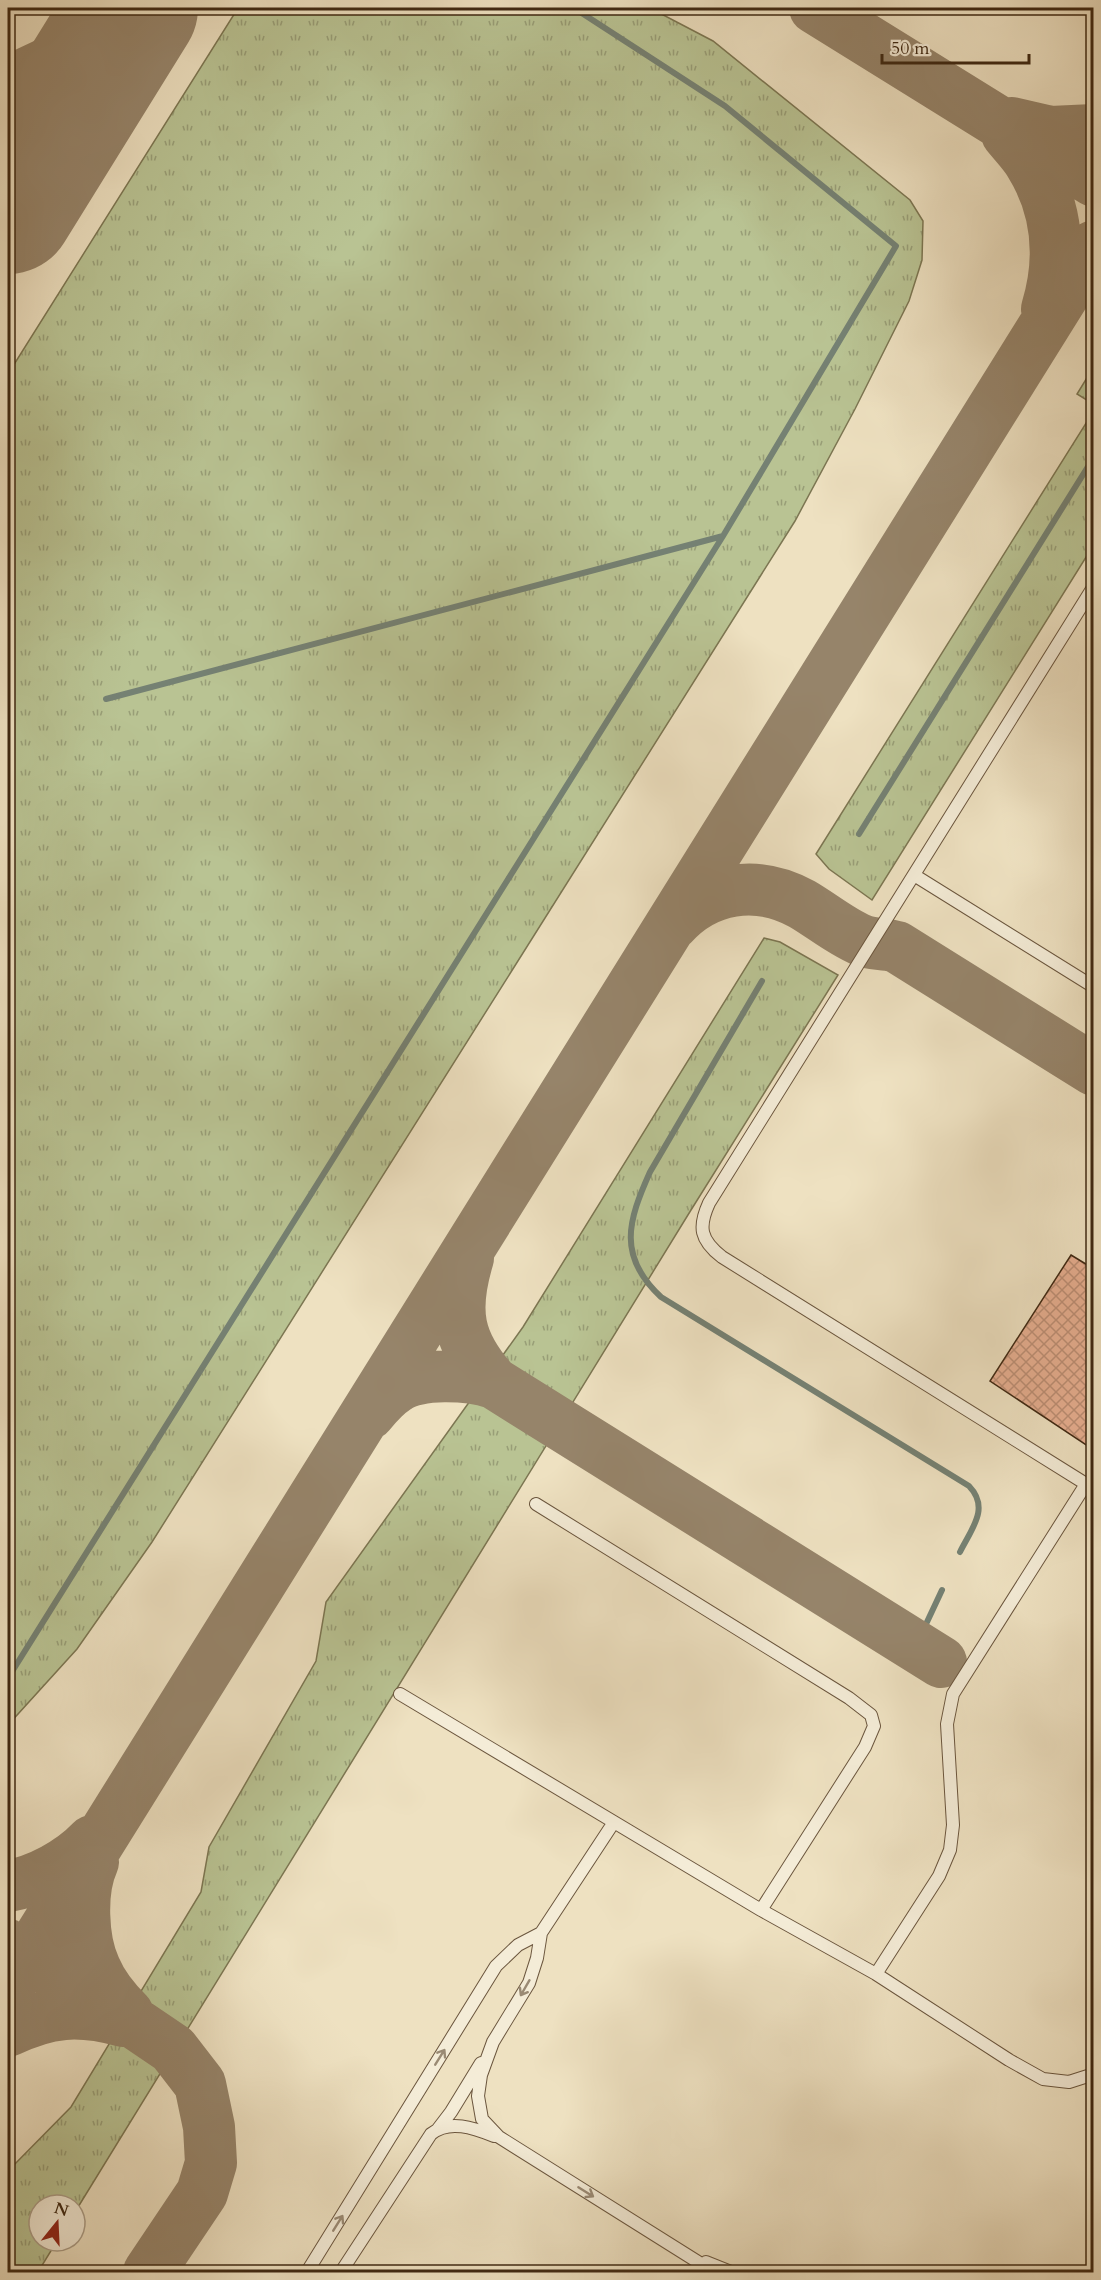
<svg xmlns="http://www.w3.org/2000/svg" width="1101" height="2280" font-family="Cardo,serif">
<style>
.grass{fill:url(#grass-tufts);stroke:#7c7652;stroke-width:1.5}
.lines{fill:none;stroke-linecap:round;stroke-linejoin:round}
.stream{stroke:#758173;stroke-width:6}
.taxiway{stroke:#96846a;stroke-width:52}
.runway{stroke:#96846a;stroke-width:132}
.building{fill:url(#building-cross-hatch);stroke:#3f2812;stroke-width:1.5}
.lane-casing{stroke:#6b563e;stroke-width:14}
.lane{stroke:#f4ecd7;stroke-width:12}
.oneway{stroke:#9a8a74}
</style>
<defs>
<pattern id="grass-tufts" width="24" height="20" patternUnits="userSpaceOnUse" patternTransform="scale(1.5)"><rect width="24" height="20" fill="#b9c393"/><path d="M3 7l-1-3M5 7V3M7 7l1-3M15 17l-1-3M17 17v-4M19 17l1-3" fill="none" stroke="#989e77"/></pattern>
<pattern id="building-cross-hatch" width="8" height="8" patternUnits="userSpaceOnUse" patternTransform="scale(1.5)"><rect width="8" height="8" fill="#e6ae90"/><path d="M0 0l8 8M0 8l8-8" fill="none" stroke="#bc8e74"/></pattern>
</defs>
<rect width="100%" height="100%" fill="#eee1c1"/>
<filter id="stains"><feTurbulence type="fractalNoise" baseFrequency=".00333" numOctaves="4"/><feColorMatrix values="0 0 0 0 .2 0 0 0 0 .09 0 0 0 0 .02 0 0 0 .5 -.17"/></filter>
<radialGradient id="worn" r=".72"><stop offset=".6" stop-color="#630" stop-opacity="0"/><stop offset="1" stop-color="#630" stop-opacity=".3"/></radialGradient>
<path class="grass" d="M238 8H650L713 41 910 200 923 221 922 260 909 301 855 409 795 521 152 1542 77 1649 8 1725V374Z
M1093 368V404L1077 394Z
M1093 412V546L872 900 829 869 816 854Z
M764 938 780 942 838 975 691 1210 75 2212V2205H39V2241H57L38 2272H8V2171L71 2107 201 1892 209 1847 316 1661 326 1602 523 1327Z"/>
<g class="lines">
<path class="stream" d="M106 699 723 536
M859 834 1094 457
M762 981 650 1172C628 1221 617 1256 661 1297L969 1486C990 1508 972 1528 960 1552
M927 1622 942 1590
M8 1678 723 536 896 246 725 106 574 8"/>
<path class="taxiway" d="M815 8 1094 181
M8 82 59 58 87 40 120 8
M1012 123 1051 132 1094 130
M1007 134C1015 144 1024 153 1030 163 1058 208 1062 259 1047 309
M672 925C706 887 757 879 802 904 821 915 840 931 861 940 872 945 885 943 897 947L1094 1070
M468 1258C452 1311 457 1342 494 1383
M369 1414C377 1404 386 1394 397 1387 418 1372 470 1375 494 1383L941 1662
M93 1862C80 1890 82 1940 95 1968 102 1985 115 2001 128 2014
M8 1886C38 1881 71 1863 92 1841
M8 1945 139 2026 173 2049 200 2084 209 2127 211 2163 202 2193 149 2272
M8 1988 1094 246
M8 2031C49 2011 79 2009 123 2021"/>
<path class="runway" d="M8 208 132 8"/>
</g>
<path class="building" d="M1071 1255 1094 1269V1450L990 1381Z"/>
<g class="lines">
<defs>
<path id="lane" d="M1094 586 709 1203C698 1227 700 1240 722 1257L1094 1489
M914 875 1094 987
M536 1504 849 1698 871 1715 874 1726 865 1747 761 1910 876 1974 1009 2060 1043 2079 1069 2082 1094 2074
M400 1694 761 1910
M614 1822 541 1933 537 1958 529 1983 493 2042 481 2075 478 2096 482 2119 499 2137 714 2272
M876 1974 939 1876 950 1850 953 1825 947 1724 953 1694 1086 1484
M438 2129 451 2112 481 2063
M706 2262 731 2272
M307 2272 496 1966 518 1945 541 1933
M341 2272 431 2134C449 2119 474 2128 494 2136
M1088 2272 1094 2267"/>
</defs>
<use href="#lane" class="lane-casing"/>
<use href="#lane" class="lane"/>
</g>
<defs><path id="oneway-shaft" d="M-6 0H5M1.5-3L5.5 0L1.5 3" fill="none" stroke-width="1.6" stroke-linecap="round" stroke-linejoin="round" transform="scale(1.5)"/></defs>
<g class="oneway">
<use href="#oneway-shaft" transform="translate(525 1988) rotate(120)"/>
<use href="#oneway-shaft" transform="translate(440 2057) rotate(-58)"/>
<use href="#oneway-shaft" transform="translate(586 2192) rotate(32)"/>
<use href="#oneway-shaft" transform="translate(338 2223) rotate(-58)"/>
</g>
<rect width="1101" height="2280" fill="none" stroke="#eee1c1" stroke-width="30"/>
<rect x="9" y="9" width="1083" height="2262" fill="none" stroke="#3f2812" stroke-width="3"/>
<rect x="15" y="15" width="1071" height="2250" fill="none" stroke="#3f2812" stroke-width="1.5"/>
<g transform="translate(57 2223) rotate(18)"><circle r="28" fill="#f4ecd7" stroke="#ac9e88" stroke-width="1.5"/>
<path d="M0-4.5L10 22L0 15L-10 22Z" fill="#8f2418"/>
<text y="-9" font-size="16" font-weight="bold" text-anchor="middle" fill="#3f2812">N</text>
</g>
<path d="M882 54v9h147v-9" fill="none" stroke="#3f2812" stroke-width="3"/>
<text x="891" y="54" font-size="18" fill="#3f2812" stroke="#f4ecd7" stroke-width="4.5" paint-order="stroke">50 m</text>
<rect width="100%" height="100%" filter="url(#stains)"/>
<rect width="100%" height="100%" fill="url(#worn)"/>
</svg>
